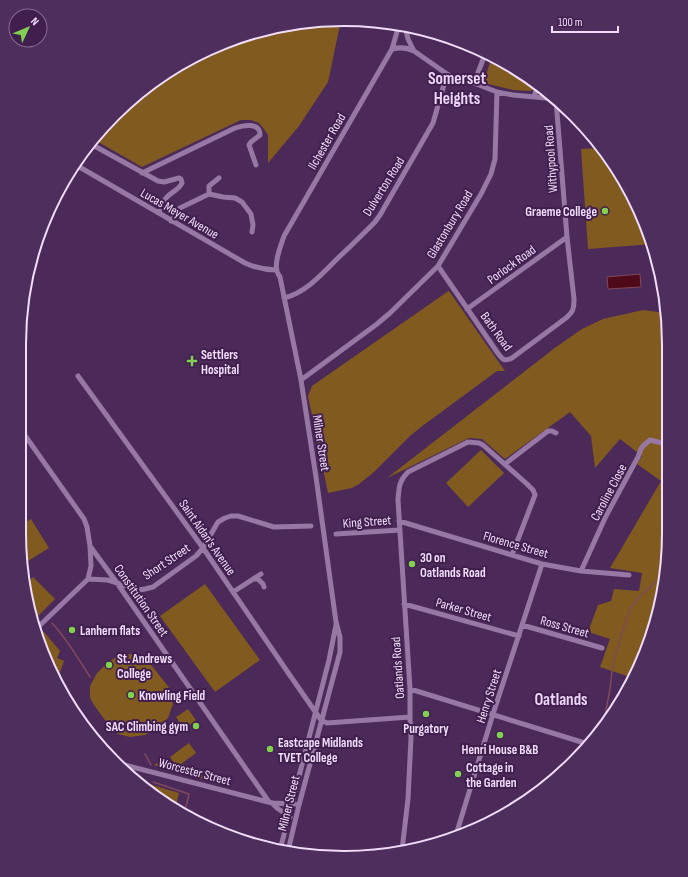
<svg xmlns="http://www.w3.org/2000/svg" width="688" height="877" font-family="'Sofia Sans Condensed',sans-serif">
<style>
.green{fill:#805a1e}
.water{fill:#4f0a19;stroke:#80495c}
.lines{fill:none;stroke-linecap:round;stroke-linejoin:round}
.stream{stroke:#80495c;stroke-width:1.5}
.street{stroke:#9778a4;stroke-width:5}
.poi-dot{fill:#81d050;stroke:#401f4e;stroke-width:1.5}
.labels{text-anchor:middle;stroke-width:4;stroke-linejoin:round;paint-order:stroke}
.street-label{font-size:13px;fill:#f1ddfa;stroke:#401f4e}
.poi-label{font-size:13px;font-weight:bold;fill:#f1ddfa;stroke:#401f4e;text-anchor:start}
.district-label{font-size:17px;font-weight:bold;fill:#edd6f8;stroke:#401f4e}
.rim{fill:none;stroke:#f1ddfa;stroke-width:2}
</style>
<rect width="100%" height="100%" fill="#4b2a59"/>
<path class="green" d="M341 20 328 82 299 126 268 163V135L264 129 259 123 251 120H241L142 167 93 139 130 100 181 63 239 36 301 22Z
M492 55 536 83 531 91 513 90 484 83Z
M601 148 625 181 652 240 653 244 588 249 581 149Z
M449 291 505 371H497L421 427 410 436 374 472 359 484 352 488 328 493 308 396 312 386 447 292Z
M643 310 666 313 668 323 663 596 644 657 633 678 600 667 610 639 588 632 598 605 611 601 614 589 639 591 642 573 610 568 661 481 637 464 642 456 620 439 595 468 591 436 570 412 505 459 482 439 469 438 387 478 556 347 582 329 603 319Z
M481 450 504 473 468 507 446 483Z
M31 519 49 548 23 564 19 533V526Z
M33 577 55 599 32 622 30 617 26 584Z
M205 584 260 660 215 692 160 616Z
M40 631 44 632 60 651 57 658 64 661 58 678 55 676 37 634Z
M130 654 142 657 148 661 167 685 171 691 173 704 168 718 157 728 145 735 130 737 118 734 110 727 94 705 90 698V686L97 673 106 664 116 657Z
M188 709 196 720 184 729 176 717Z
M189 743 196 753 177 767 170 757Z
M157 763 210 777V781L154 765Z
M139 781 179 793 175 809Z"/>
<path class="water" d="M640 274 641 287 608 289 607 277Z"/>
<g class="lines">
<path class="stream" d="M52 623C67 639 78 658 90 677
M603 726 610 689 613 663 619 643 627 617 631 607 641 595 655 582
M145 754 151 765
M153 782 189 794 184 815"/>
<path class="street" d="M405 26 408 39 414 51
M392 49C400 47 406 47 414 51L447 74 455 78 474 83 497 92 513 95 556 99
M474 83 484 57 485 51
M534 97 538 84
M89 143 158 181 164 182 179 178 181 179 182 183C179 190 171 192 166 198 162 203 161 208 159 213
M76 165 245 263C256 268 264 270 276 270
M142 173 235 128C244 125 260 122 260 135L251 142 249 145 256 165
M209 194V186L219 178
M171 221 180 208 209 194 223 197 235 198 242 202 251 214 253 225 252 232
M438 266 497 352C502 359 504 362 512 358L566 318C573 312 574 309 574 299L567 237 556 100
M284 298C306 293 323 273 339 257 351 246 363 234 375 222L380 215 433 123 447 74
M467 309 567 237
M78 376 203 548 289 674 321 720 327 723 410 717
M301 380 377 324 390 313 438 266 481 194 491 174 495 159 497 92
M19 427 84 519 87 527 90 546 117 583 269 802
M505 464 548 431H552L556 433
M399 521 542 564 581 571 629 575
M336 534 400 530
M581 571 606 516 638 457 641 449 643 446 650 440 666 444
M88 579 108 580 139 590 145 589 153 587 196 556 203 548 218 522 225 518 231 516H238L274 527 311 526
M253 579H258L263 584 264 587
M233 592 261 574
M404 604 519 636
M522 625 602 648
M35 630 88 579 91 566 90 546
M410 689 588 744
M113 762 272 803 295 804
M272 803 277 808 290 817
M456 835 493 714 542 564
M280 850 329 660 336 625
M402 850 408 799 411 738 410 717V689L398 500C399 487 399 481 408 472L468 442 479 443 483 445 527 484 533 490 535 495 512 555
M288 851 299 805 340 652V637L336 622 316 477 301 380 280 277C279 275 277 273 277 271 274 262 281 245 284 236L392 49 399 25"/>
</g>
<g class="poi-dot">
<circle cx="605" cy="211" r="4"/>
<path d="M190 355h4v4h4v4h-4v4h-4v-4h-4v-4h4z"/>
<circle cx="412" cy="564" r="4"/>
<circle cx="72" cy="630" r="4"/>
<circle cx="109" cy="665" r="4"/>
<circle cx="131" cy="695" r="4"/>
<circle cx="426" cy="714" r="4"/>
<circle cx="196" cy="726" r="4"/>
<circle cx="500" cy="735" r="4"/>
<circle cx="270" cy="749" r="4"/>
<circle cx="458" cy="774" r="4"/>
</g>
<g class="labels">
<g class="street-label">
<text transform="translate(326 141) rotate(-60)" y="5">Ilchester Road</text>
<text transform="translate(550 159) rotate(-94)" y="5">Withypool Road</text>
<text transform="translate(383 186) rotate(-58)" y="5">Dulverton Road</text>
<text transform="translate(180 213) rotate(30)" y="5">Lucas Meyer Avenue</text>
<text transform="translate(449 224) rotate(-59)" y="5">Glastonbury Road</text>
<text transform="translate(511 264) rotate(-36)" y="5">Porlock Road</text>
<text transform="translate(497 331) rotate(54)" y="5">Bath Road</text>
<text transform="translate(322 443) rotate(81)" y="5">Milner Street</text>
<text transform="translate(608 492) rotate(-62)" y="5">Caroline Close</text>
<text transform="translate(367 521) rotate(-4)" y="5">King Street</text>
<text transform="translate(208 537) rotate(55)" y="5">Saint Aidan's Avenue</text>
<text transform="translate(516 544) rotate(16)" y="5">Florence Street</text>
<text transform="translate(166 561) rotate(-34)" y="5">Short Street</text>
<text transform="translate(142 600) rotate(55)" y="5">Constitution Street</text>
<text transform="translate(464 609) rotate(16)" y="5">Parker Street</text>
<text transform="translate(565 626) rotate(16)" y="5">Ross Street</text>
<text transform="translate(397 668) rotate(-94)" y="5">Oatlands Road</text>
<text transform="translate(488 696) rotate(-72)" y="5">Henry Street</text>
<text transform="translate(195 771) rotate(15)" y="5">Worcester Street</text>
<text transform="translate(288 803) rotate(-76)" y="5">Milner Street</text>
</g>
<g class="poi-label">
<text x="597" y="216" text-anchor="end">Graeme College</text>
<text x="201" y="359">Settlers<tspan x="201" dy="15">Hospital</tspan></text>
<text x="420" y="562">30 on<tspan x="420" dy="15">Oatlands Road</tspan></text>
<text x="80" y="635">Lanhern flats</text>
<text x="117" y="663">St. Andrews<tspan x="117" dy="15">College</tspan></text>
<text x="139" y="700">Knowling Field</text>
<text x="188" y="731" text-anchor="end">SAC Climbing gym</text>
<text x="426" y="733" text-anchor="middle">Purgatory</text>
<text x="278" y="747">Eastcape Midlands<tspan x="278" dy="15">TVET College</tspan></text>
<text x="500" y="754" text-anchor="middle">Henri House B&amp;B</text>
<text x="466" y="772">Cottage in<tspan x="466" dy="15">the Garden</tspan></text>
</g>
<g class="district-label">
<text x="457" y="84">Somerset<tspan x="457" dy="20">Heights</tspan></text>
<text x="561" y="705">Oatlands</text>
</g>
</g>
<path d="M0 0H688V877H0ZM344 26H344A318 318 0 0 1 662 344V533A318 318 0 0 1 344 851H344A318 318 0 0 1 26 533V344A318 318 0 0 1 344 26Z" fill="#4e2e5c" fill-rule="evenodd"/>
<path class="rim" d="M344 26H344A318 318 0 0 1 662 344V533A318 318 0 0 1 344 851H344A318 318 0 0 1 26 533V344A318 318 0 0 1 344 26Z"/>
<g transform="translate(28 28) rotate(46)"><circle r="19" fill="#401f4e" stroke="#876b93"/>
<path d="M0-3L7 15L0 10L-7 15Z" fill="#81d050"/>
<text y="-6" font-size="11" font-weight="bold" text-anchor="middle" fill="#f1ddfa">N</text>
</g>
<path d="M552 26v6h66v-6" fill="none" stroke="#f1ddfa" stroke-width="2"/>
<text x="558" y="26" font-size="12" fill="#f1ddfa" stroke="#401f4e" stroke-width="3" paint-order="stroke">100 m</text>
</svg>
